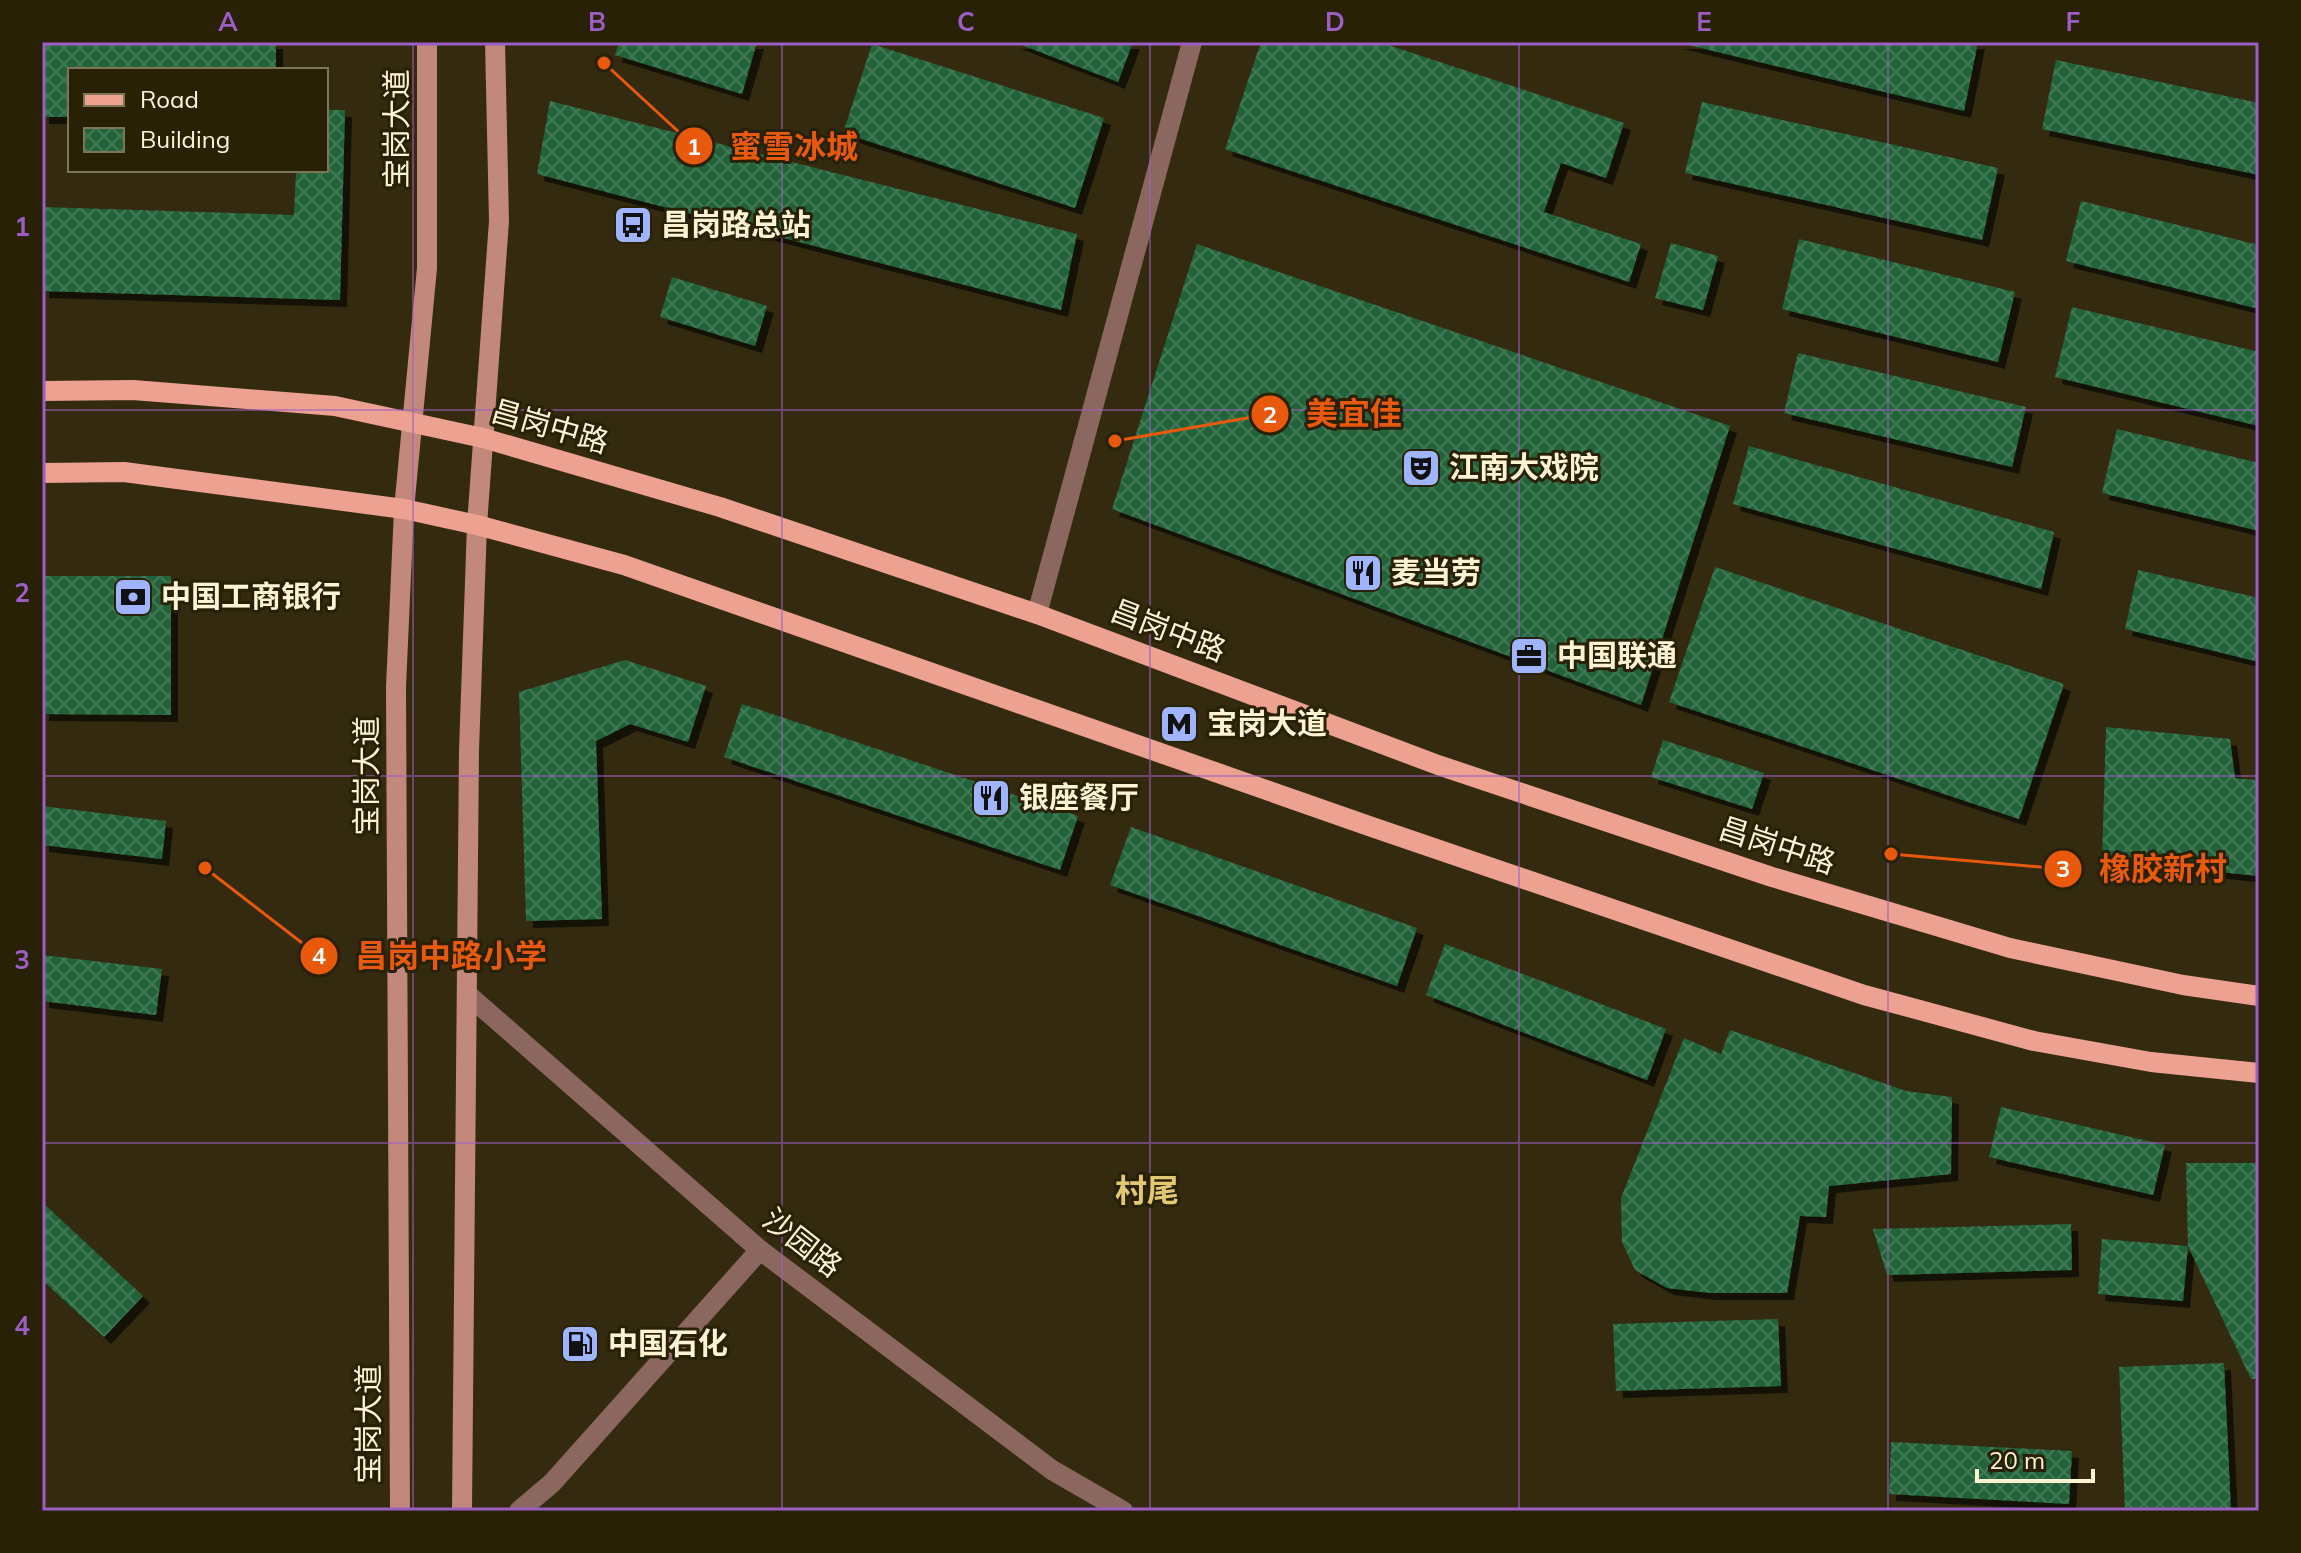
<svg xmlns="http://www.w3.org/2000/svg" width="2301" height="1553" font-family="Mulish,'Noto Sans SC',sans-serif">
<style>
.building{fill:url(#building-cross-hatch);filter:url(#shadow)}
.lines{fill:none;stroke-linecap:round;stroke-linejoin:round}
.lane{stroke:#8c675f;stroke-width:20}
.street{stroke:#8c675f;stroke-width:20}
.secondary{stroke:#c2887b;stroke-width:20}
.primary{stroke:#eca191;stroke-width:20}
.grid{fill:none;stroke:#9c5ec4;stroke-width:2;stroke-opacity:0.55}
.labels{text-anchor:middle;stroke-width:6;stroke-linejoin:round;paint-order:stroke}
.street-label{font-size:30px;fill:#fef4d3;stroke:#292105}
.poi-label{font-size:30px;font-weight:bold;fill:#fef4d3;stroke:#292105;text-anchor:start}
.neighbourhood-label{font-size:32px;font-weight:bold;fill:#e3c872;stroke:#292105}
.leader{fill:none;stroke:#e8590c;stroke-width:3}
.callout-dot{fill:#e8590c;stroke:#292105;stroke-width:3}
.mark-label{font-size:24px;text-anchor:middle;font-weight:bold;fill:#fff}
.callout-label{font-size:32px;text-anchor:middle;font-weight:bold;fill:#e8590c;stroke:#292105;stroke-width:6;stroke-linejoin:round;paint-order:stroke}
.neatline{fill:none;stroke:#9c5ec4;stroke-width:3}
.grid-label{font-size:26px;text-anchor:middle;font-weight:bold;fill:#9c5ec4}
</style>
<defs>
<pattern id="building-cross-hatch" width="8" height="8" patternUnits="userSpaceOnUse" patternTransform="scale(2)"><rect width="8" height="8" fill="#22633a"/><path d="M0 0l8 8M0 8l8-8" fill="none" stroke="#437a56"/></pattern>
<filter id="shadow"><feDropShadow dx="7" dy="7" stdDeviation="0" flood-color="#0009"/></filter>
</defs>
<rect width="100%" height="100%" fill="#332a0f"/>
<path class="building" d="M42 42H276V70H70V117H42Z
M619 42H757L742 94 615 55Z
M1014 42H1133L1118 82Z
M1261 42H1379L1624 123 1606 178 1561 163 1544 212 1641 244 1629 282 1225 149Z
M1676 42H1978L1964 111Z
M872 44 1104 118 1075 208 843 133Z
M2056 60 2259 103V175L2042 129Z
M550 101 1077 234 1061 310 537 174Z
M1702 102 1998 168 1982 240 1685 173Z
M326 110H345L340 300 42 291V207L294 215 296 170H326Z
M2081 201 2259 245V309L2066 261Z
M1799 239 2015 292 1998 362 1782 309Z
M1671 243 1718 256 1703 310 1655 298Z
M1197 244 1730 426 1641 705 1112 509Z
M672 277 767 306 755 346 660 317Z
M2072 307 2259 352V426L2055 377Z
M1798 353 2026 407 2012 467 1784 413Z
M2117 429 2259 463V531L2102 493Z
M1749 446 2054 532 2041 589 1733 504Z
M1715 567 2064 684 2019 819 1669 702Z
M2138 570 2259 598V662L2125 629Z
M42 576H171V715L42 714Z
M625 660 706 686 688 742 630 724 596 741 602 919 526 921 519 692Z
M742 704 1078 816 1060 870 724 757Z
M2106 727 2230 739 2235 778 2255 780 2259 761V876L2102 860Z
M1663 740 1764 773 1752 809 1651 777Z
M42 806 166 821 162 859 42 845Z
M1131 827 1417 928 1397 986 1110 885Z
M1445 944 1666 1029 1647 1080 1426 995Z
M42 955 162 969 156 1015 42 1001Z
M1730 1030 1906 1091 1952 1097 1951 1174 1829 1186 1826 1217 1800 1216 1787 1293H1710L1667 1288 1635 1270 1622 1242 1621 1198 1684 1038 1721 1054Z
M2001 1107 2165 1145 2153 1195 1989 1157Z
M2186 1163H2259V1379H2251L2188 1246Z
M42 1202 143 1296 104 1337 42 1280Z
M2071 1224 2072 1270 1887 1275 1873 1229Z
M2102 1239 2188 1246 2183 1301 2098 1294Z
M1778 1319 1781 1386 1616 1391 1613 1324Z
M2224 1363 2231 1511H2125L2119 1367Z
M1891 1442 2072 1451 2069 1504 1889 1494Z"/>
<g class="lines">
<path class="lane" d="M519 1511 552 1483 760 1250"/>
<path class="street" d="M1037 614 1192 42
M467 994 760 1250 1052 1470 1123 1511"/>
<path class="secondary" d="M400 1511 396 687 404 509 427 268V42
M462 1511 469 750 477 525 499 221 495 42"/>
<path class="primary" d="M42 391 133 390 335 406 483 438 720 507 1037 614 1438 765 1772 877 2010 948 2183 985 2259 996
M42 473 124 472 404 509 477 525 624 565 1369 826 1864 995 2034 1041 2151 1062 2259 1073"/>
</g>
<path class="grid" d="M413 42V1511M782 42V1511M1150 42V1511M1519 42V1511M1888 42V1511M42 410H2259M42 776H2259M42 1143H2259"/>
<defs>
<symbol id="bus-square" viewBox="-11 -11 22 22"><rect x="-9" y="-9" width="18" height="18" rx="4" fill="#a0b3fd" stroke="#292105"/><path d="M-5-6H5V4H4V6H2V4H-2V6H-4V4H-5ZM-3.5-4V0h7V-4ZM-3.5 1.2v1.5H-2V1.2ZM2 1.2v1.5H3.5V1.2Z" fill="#111"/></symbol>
<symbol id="theatre-square" viewBox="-11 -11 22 22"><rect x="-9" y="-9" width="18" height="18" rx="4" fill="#a0b3fd" stroke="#292105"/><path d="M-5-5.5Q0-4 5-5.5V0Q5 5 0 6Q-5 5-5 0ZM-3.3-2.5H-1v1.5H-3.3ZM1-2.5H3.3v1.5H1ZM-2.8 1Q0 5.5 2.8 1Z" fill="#111"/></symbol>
<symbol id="restaurant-square" viewBox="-11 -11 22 22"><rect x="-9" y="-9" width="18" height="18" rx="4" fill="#a0b3fd" stroke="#292105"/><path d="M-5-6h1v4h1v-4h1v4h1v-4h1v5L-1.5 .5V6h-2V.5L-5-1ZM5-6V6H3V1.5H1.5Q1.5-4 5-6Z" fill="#111"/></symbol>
<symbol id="bank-square" viewBox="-11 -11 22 22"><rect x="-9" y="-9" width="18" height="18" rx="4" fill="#a0b3fd" stroke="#292105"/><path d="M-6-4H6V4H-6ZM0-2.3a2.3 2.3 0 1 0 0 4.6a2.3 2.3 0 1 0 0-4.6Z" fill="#111"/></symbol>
<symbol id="office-square" viewBox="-11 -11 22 22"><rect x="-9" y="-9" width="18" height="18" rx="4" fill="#a0b3fd" stroke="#292105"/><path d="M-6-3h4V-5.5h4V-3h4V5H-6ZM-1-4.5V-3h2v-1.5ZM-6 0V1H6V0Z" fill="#111"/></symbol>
<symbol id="metro-square" viewBox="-11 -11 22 22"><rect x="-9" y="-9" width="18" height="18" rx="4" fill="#a0b3fd" stroke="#292105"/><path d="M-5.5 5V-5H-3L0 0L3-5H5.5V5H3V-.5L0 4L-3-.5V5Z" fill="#111"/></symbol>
<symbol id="fuel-square" viewBox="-11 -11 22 22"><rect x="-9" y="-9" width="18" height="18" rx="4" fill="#a0b3fd" stroke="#292105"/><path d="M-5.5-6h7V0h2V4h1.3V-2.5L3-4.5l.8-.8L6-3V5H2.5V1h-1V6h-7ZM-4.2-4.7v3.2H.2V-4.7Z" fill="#111"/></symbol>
</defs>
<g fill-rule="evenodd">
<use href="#bus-square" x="611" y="203" width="44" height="44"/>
<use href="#theatre-square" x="1399" y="446" width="44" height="44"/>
<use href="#restaurant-square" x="1341" y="551" width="44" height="44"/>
<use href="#bank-square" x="111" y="575" width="44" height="44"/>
<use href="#office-square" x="1507" y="634" width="44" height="44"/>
<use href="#metro-square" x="1157" y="702" width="44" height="44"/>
<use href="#restaurant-square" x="969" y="776" width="44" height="44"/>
<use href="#fuel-square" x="558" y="1322" width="44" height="44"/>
</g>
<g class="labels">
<g class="street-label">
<text transform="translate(397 129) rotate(-90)" y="10">宝岗大道</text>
<text transform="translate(550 427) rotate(16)" y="10">昌岗中路</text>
<text transform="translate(1168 631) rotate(21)" y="10">昌岗中路</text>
<text transform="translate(367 776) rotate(-90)" y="10">宝岗大道</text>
<text transform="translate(1777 846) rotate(18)" y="10">昌岗中路</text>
<text transform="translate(802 1243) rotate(38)" y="10">沙园路</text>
<text transform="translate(369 1424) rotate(-90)" y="10">宝岗大道</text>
</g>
<g class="poi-label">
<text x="661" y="235">昌岗路总站</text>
<text x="1449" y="478">江南大戏院</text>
<text x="1391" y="583">麦当劳</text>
<text x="161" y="607">中国工商银行</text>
<text x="1557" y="666">中国联通</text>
<text x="1207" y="734">宝岗大道</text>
<text x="1019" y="808">银座餐厅</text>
<text x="608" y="1354">中国石化</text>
</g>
<g class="neighbourhood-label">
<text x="1147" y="1202">村尾</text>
</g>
</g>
<path class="leader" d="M604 63L694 146M1115 441L1270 414M1891 854L2063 869M205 868L319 956"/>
<g class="callout-dot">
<circle cx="604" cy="63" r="8"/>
<circle cx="1115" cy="441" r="8"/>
<circle cx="1891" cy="854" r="8"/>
<circle cx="205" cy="868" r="8"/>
<circle cx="694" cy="146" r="20"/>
<circle cx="1270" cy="414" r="20"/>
<circle cx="2063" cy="869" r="20"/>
<circle cx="319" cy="956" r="20"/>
</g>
<g class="mark-label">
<text x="694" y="155">1</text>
<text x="1270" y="423">2</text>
<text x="2063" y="877">3</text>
<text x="319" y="964">4</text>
</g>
<g class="callout-label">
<text x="794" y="158">蜜雪冰城</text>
<text x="1354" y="425">美宜佳</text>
<text x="2163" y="880">橡胶新村</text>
<text x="451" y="967">昌岗中路小学</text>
</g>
<rect width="2301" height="1553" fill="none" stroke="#292105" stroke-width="88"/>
<rect x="68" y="68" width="260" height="104" fill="#292105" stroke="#7e7557" stroke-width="2"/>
<rect x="84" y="94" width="40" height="12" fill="#eca191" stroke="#7e7557" stroke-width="2"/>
<text x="140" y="108" font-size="24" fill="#fef4d3">Road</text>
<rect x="84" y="128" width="40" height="24" fill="url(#building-cross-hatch)" stroke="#7e7557" stroke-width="2"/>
<text x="140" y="148" font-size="24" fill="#fef4d3">Building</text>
<path d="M1977 1469v12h116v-12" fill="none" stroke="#fef4d3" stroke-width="4"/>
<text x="1989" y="1469" font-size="24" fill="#fef4d3" stroke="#292105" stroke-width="6" paint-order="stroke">20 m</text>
<rect x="44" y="44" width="2213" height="1465" class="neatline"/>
<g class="grid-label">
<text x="228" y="31">A</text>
<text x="597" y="31">B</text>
<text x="966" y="31">C</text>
<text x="1335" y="31">D</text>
<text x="1704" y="31">E</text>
<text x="2073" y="31">F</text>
<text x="22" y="236">1</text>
<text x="22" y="602">2</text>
<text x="22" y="969">3</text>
<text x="22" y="1335">4</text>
</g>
</svg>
